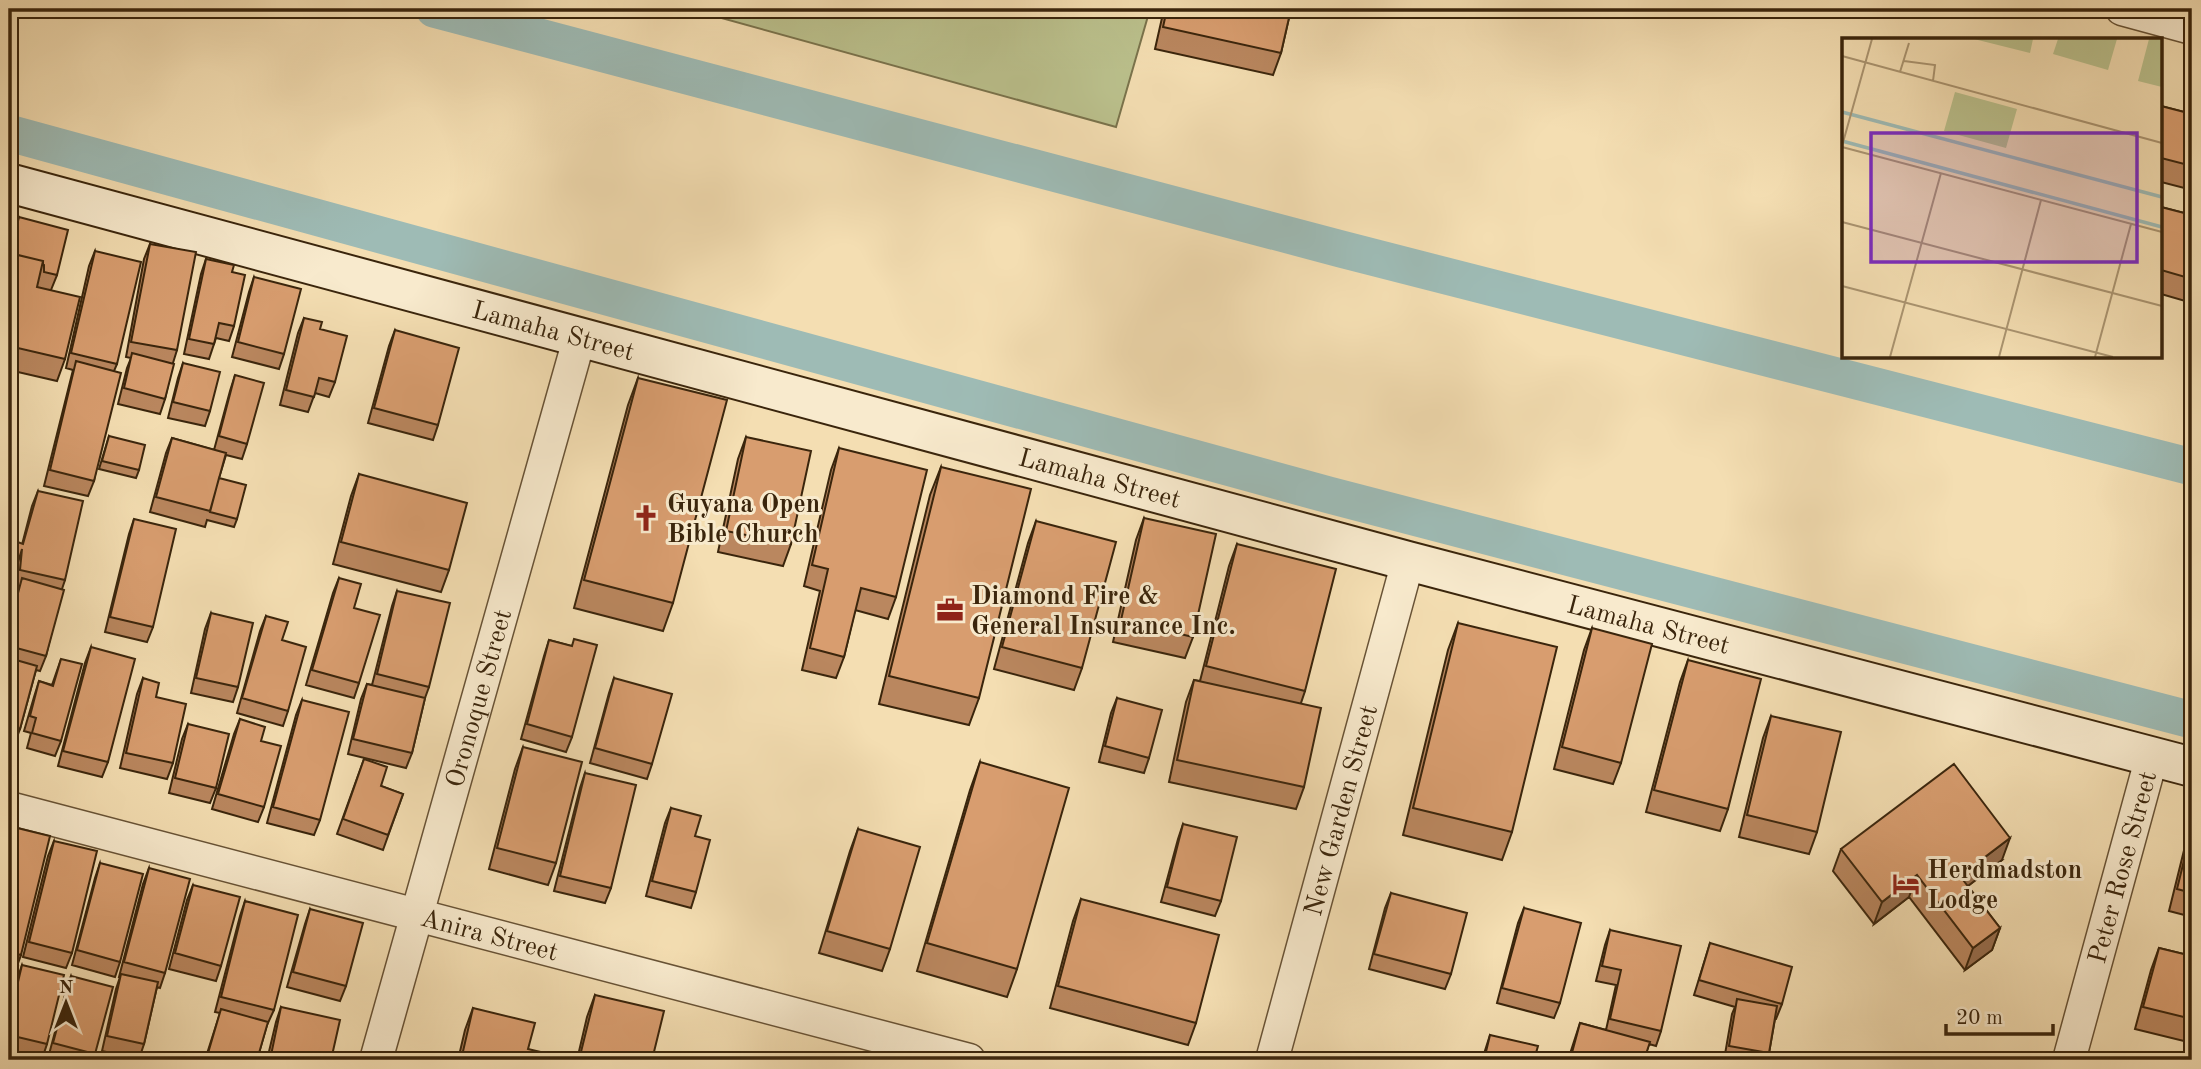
<svg xmlns="http://www.w3.org/2000/svg" width="2201" height="1069" font-family="'Old Standard TT',serif">
<style>
.green{fill:#bbc18d;stroke:#7a734c;stroke-width:2}
.lines{fill:none;stroke-linecap:round;stroke-linejoin:round}
.canal{stroke:#9ebbb5;stroke-width:37}
.street-casing{stroke:#685336;stroke-width:35}
.secondary-casing{stroke:#3a250c;stroke-width:42}
.street{stroke:#f8eacd;stroke-width:32}
.secondary{stroke:#f8eacd;stroke-width:38}
.wall{fill:#ba875f;stroke:#3a250c;stroke-width:2}
.shaded-wall{fill:#976e4e;stroke:#3a250c;stroke-width:2}
.building{fill:#d89d6f;stroke:#3a250c;stroke-width:2}
.labels{text-anchor:middle;stroke-width:6;stroke-linejoin:round;paint-order:stroke}
.street-label{font-size:26px;fill:#3a250c;stroke:#f8eacd}
.poi-label{font-size:26px;font-weight:bold;fill:#3a250c;stroke:#f8eacd;text-anchor:start}
.inset-river{fill:none;stroke:#9ebbb5;stroke-width:3.5}
.inset-road{fill:none;stroke:#aa9470;stroke-width:2}
.view{fill:#7b2cbf;fill-opacity:0.15;stroke:#7b2cbf;stroke-width:3.5}
.inset-edge{fill:none;stroke:#3a250c;stroke-width:3.5}
</style>
<rect width="100%" height="100%" fill="#f4deb2"/>
<filter id="stains"><feTurbulence type="fractalNoise" baseFrequency=".00286" numOctaves="4"/><feColorMatrix values="0 0 0 0 .2 0 0 0 0 .09 0 0 0 0 .02 0 0 0 .5 -.17"/></filter>
<radialGradient id="worn" r=".72"><stop offset=".6" stop-color="#630" stop-opacity="0"/><stop offset="1" stop-color="#630" stop-opacity=".3"/></radialGradient>
<path class="green" d="M689 9H1150L1116 127Z"/>
<g class="lines">
<path class="canal" d="M434 9 1341 249 2192 467
M9 133 1329 495 2192 720"/>
<defs>
<g id="street">
<path d="M2122 9 2192 28"/>
<path id="s1" d="M9 808 969 1060"/>
<path id="s2" d="M376 1060 580 336"/>
<path id="s3" d="M1272 1060 1408 561"/>
<path id="s4" d="M2069 1060 2152 756"/>
</g>
<g id="secondary">
<path id="s5" d="M9 183 1408 561 2192 767"/>
</g>
</defs>
<use href="#street" class="street-casing"/>
<use href="#secondary" class="secondary-casing"/>
<use href="#street" class="street"/>
<use href="#secondary" class="secondary"/>
</g>
<path class="wall" d="M1164 9H1291L1281 53 1273 75 1155 49Z
M2161 106 2192 114V190L2161 182Z
M2161 207 2192 215V303L2161 294Z
M19 217 57 275 51 290 65 359 57 381 9 370V252Z
M150 244 177 350 173 363 165 399 160 414 118 404 127 368 131 358 126 357 144 259Z
M95 251 117 364 114 371 94 481 88 496 44 486 73 370 66 368 89 266Z
M206 259 232 272 234 326 229 341 216 338 209 359 184 354 201 274Z
M254 277 284 354 279 369 232 357 249 292Z
M304 318 320 329 335 382 329 397 315 393 308 412 280 405 298 333Z
M395 330 438 425 433 440 368 423 389 346Z
M183 363 210 411 205 426 168 418 178 378Z
M235 375 247 444 242 459 226 455 219 478 237 519 234 527 207 520 205 527 150 512 166 453 172 438 214 450 230 391Z
M638 378 673 603 663 631 574 608 628 405Z
M109 436 139 470 136 478 99 469Z
M746 437 791 544 783 566 718 552 738 459Z
M839 448 896 597 888 619 855 610 844 657 836 678 802 670 820 591 804 586 831 470Z
M941 467 979 698 969 725 879 704 930 495Z
M359 474 449 570 441 592 333 564 351 496Z
M38 491 65 580 62 589 46 656 40 671 36 670 20 729 14 745 9 743V622L19 586 14 585 16 568 32 506Z
M1144 518 1193 637 1185 658 1113 642 1136 540Z
M134 519 153 627 147 642 105 632 129 534Z
M1036 521 1082 668 1074 690 994 669 1028 543Z
M1237 544 1305 691 1301 703 1304 787 1296 809 1169 782 1186 702 1194 680 1200 681 1229 566Z
M339 578 354 608 359 683 354 698 306 685 333 593Z
M397 591 429 687 425 698 412 753 406 768 348 754 361 699 367 684 372 685 392 606Z
M211 613 238 687 233 702 191 693 205 629Z
M266 616 282 640 288 711 283 726 237 713 260 631Z
M1458 623 1512 832 1502 860 1403 835 1448 650Z
M1592 628 1621 763 1613 784 1554 769 1584 650Z
M549 640 571 646 572 737 566 752 521 739 544 656Z
M91 647 108 762 102 777 58 766 85 663Z
M61 659V741L55 756 27 748 31 733 24 731 34 697 39 681 52 685Z
M1688 660 1728 809 1720 831 1646 812 1680 682Z
M143 678 156 697 173 763 167 779 120 768 137 694Z
M614 678 652 764 647 779 590 763 609 693Z
M1117 698 1149 758 1144 773 1099 762 1111 713Z
M302 700 320 820 314 835 267 823 296 715Z
M1771 716 1817 832 1809 854 1739 837 1763 738Z
M240 719 261 741 264 807 258 822 212 809 234 734Z
M188 724 216 788 210 803 169 793 182 739Z
M523 747 556 863 548 885 489 869 515 769Z
M364 759 381 786 403 794 383 850 337 834Z
M980 762 1017 969 1007 997 917 971 970 790Z
M585 773 611 888 605 903 554 891 580 788Z
M671 808 695 836 696 892 691 908 646 896 665 823Z
M2192 818V917L2169 911Z
M1183 824 1221 901 1215 916 1161 902 1178 839Z
M9 826 21 955 17 966 9 1001Z
M858 829 890 949 882 971 819 953 850 851Z
M54 841 72 953 66 968 23 957 48 856Z
M1841 849 2002 860 1968 886 2000 928 1992 950 1965 970 1909 897 1874 924 1833 871Z
M100 863 120 962 115 977 72 965 95 878Z
M149 868 165 973 160 988 157 987 144 1044 139 1059 102 1051 116 989 120 977H119L143 884Z
M193 885 221 966 216 981 169 969 187 900Z
M1391 893 1451 974 1445 989 1369 969 1385 908Z
M1081 899 1196 1023 1188 1045 1050 1008 1073 921Z
M245 901 274 1010 267 1025 257 1060H205L220 1013 215 1012 240 916Z
M1524 908 1560 1003 1554 1018 1497 1003 1518 923Z
M310 909 346 986 340 1001 287 987 305 924Z
M1610 930 1661 1031 1656 1046 1649 1044 1644 1060H1568L1580 1023 1606 1030 1616 985 1596 981 1605 945Z
M1710 943 1782 1004 1776 1019H1775L1769 1053 1766 1060H1724L1732 1014 1735 1007 1694 995Z
M2159 948 2192 956V1043L2135 1029 2151 970Z
M22 965 47 1044 42 1059 9 1052V1012L17 980Z
M71 976 95 1054 93 1060H55L48 1058 66 991Z
M595 995 652 1060H577L587 1017Z
M281 1007 331 1060H267L276 1022Z
M473 1008 528 1049 544 1060H458L465 1030Z
M1490 1035 1534 1060H1482Z"/>
<path class="shaded-wall" d="M2010 838 2002 860 1952 898 1960 876Z
M1917 875 1909 897 1874 924 1882 902Z
M2000 928 1992 950 1965 970 1973 948Z"/>
<path class="building" d="M1167 9H1291L1281 53 1163 27Z
M2161 106 2192 114V166L2161 158Z
M2161 207 2192 215V279L2161 270Z
M19 217 68 230 57 275 44 272V265L43 264V261L10 253Z
M150 244 196 252 177 350 131 342Z
M95 251 141 262 117 364 71 353Z
M9 253 43 261 37 287 80 297 65 359 9 346Z
M206 259 234 265 232 272 245 275 234 326 219 323 214 344 189 339Z
M254 277 301 289 284 354 238 342Z
M304 318 322 322 320 329 347 336 335 382 319 378 314 397 286 390Z
M395 330 459 348 438 425 374 408Z
M132 353 174 364 165 399 124 388Z
M76 361 121 373 94 481 50 470Z
M183 363 220 372 210 411 173 402Z
M235 375 264 383 247 444 219 436Z
M638 378 727 400 673 603 584 580Z
M109 436 145 445 139 470 102 461Z
M746 437 811 451 791 544 726 531Z
M172 438 226 453 210 511 156 497Z
M839 448 927 470 896 597 861 588 844 657 810 648 828 569 812 565Z
M941 467 1031 489 979 698 889 676Z
M359 474 467 503 449 570 341 542Z
M219 478 246 485 237 519 210 512Z
M38 491 83 501 65 580 20 570 22 549 9 592V539L23 544Z
M1144 518 1216 534 1193 637 1121 620Z
M134 519 176 529 153 627 110 617Z
M1036 521 1116 542 1082 668 1002 647Z
M1237 544 1336 569 1305 691 1206 666Z
M22 578 64 590 46 656 9 646V627Z
M339 578 361 584 354 608 380 615 359 683 312 670Z
M397 591 450 603 429 687 377 674Z
M211 613 253 623 238 687 196 678Z
M266 616 288 622 282 640 306 647 288 711 242 698Z
M1458 623 1557 647 1512 832 1413 808Z
M1592 628 1652 644 1621 763 1562 747Z
M574 639 597 645 572 737 527 724 549 640 572 646Z
M91 647 135 659 108 762 63 751Z
M9 658 37 666 20 729 9 726Z
M61 659 82 664 61 741 32 733 36 718 30 716 39 681 53 686Z
M1688 660 1761 679 1728 809 1654 790Z
M143 678 159 683 156 697 186 704 173 763 126 753Z
M614 678 672 694 652 764 595 748Z
M1194 680 1321 708 1304 787 1177 760Z
M367 684 425 698 412 753 353 739Z
M1117 698 1162 710 1149 758 1105 746Z
M302 700 349 712 320 820 273 807Z
M1771 716 1841 732 1817 832 1747 815Z
M240 719 265 727 261 741 281 746 264 807 218 794Z
M188 724 229 734 216 788 175 778Z
M523 747 582 762 556 863 497 848Z
M364 759 387 767 381 786 403 794 388 835 343 819Z
M980 762 1069 788 1017 969 927 943Z
M1954 764 2010 838 1960 876 2000 928 1973 948 1917 875 1882 902 1841 849Z
M585 773 636 785 611 888 560 876Z
M671 808 701 816 695 836 710 840 696 892 652 881Z
M1183 824 1237 837 1221 901 1167 887Z
M9 826 50 836 21 955 9 952Z
M2192 828V893L2177 889Z
M858 829 920 847 890 949 827 931Z
M54 841 97 851 72 953 29 942Z
M100 863 143 874 120 962 77 950Z
M149 868 190 879 165 973 124 962Z
M193 885 240 897 221 966 175 953Z
M1391 893 1467 913 1451 974 1374 954Z
M1081 899 1219 935 1196 1023 1058 986Z
M245 901 298 915 274 1010 221 997Z
M1524 908 1581 923 1560 1003 1502 988Z
M310 909 363 923 346 986 293 972Z
M1610 930 1681 946 1661 1031 1610 1019 1621 970 1602 966Z
M1710 943 1792 967 1782 1004 1699 980Z
M2159 948 2192 956V1019L2143 1007Z
M9 964 18 966 9 1001Z
M22 965 64 975 47 1044 9 1035V1020Z
M121 974 158 982 144 1044 107 1036Z
M71 976 113 987 95 1054 53 1043Z
M595 995 664 1011 652 1060H579Z
M1737 999 1777 1006 1769 1053 1729 1046Z
M281 1007 340 1020 331 1060H270Z
M473 1008 535 1023 528 1049 545 1053 544 1060H461Z
M221 1009 268 1022 257 1060H206Z
M1580 1023 1650 1042 1644 1060H1570Z
M1490 1035 1538 1046 1534 1060H1484Z
M2137 1055 2158 1060H2136Z
M786 1056 805 1060H785Z"/>
<defs>
<symbol id="church-bare" viewBox="-9 -9 18 18"><path d="M-1.2-6h2.4v3.5h3.3v2.4h-3.3V6h-2.4V-.1h-3.3v-2.4h3.3Z" fill="#8f2418" stroke="#f8eacd" stroke-width="2.5" paint-order="stroke"/></symbol>
<symbol id="office-bare" viewBox="-9 -9 18 18"><path d="M-6-3h4V-5.5h4V-3h4V5H-6ZM-1-4.5V-3h2v-1.5ZM-6 0V1H6V0Z" fill="#8f2418" stroke="#f8eacd" stroke-width="2.5" paint-order="stroke"/></symbol>
<symbol id="hotel-bare" viewBox="-9 -9 18 18"><path d="M-6-4.5h1.5V1H6V5H4.5V3h-9V5H-6ZM-4 0a1.8 1.8 0 1 1 3.6 0ZM.5 0V-2.5h3Q6-2.5 6 0Z" fill="#8f2418" stroke="#f8eacd" stroke-width="2.5" paint-order="stroke"/></symbol>
</defs>
<g fill-rule="evenodd">
<use href="#church-bare" x="627" y="499" width="38" height="38"/>
<use href="#office-bare" x="931" y="591" width="38" height="38"/>
<use href="#hotel-bare" x="1887" y="865" width="38" height="38"/>
</g>
<g class="labels">
<g class="street-label">
<text dy="9" stroke="none"><textPath href="#s5" startOffset="564">Lamaha Street</textPath></text>
<text dy="9" stroke="none"><textPath href="#s5" startOffset="1130">Lamaha Street</textPath></text>
<text dy="9" stroke="none"><textPath href="#s5" startOffset="1698">Lamaha Street</textPath></text>
<text dy="9" stroke="none"><textPath href="#s2" startOffset="376">Oronoque Street</textPath></text>
<text dy="9" stroke="none"><textPath href="#s3" startOffset="259">New Garden Street</textPath></text>
<text dy="9" stroke="none"><textPath href="#s4" startOffset="200">Peter Rose Street</textPath></text>
<text dy="9" stroke="none"><textPath href="#s1" startOffset="497">Anira Street</textPath></text>
</g>
<g class="poi-label">
<text x="667" y="512">Guyana Open<tspan x="667" dy="30">Bible Church</tspan></text>
<text x="971" y="604">Diamond Fire &amp;<tspan x="971" dy="30">General Insurance Inc.</tspan></text>
<text x="1927" y="878">Herdmadston<tspan x="1927" dy="30">Lodge</tspan></text>
</g>
</g>
<g transform="translate(1842 38)">
<rect width="320" height="320" fill="#f4deb2"/>
<path d="M132 1H191L188 15ZM216 1H275L266 32 211 16ZM307 1H320V49L296 43ZM113 54 175 71 164 110 102 93Z" fill="#bbc18d"/>
<path class="inset-river" d="M0 74 320 159M0 103 320 189"/>
<path class="inset-road" d="M0 18 320 105M62 23 93 27 91 43M58 34 67 5M0 108 30 1M0 109 320 194M0 184 320 268M0 248 271 319M48 319 99 135M157 319 199 162M253 319 289 186"/>
<path class="view" d="M29 95H295V224H29Z"/>
<rect width="320" height="320" class="inset-edge"/>
</g>
<rect width="2201" height="1069" fill="none" stroke="#f4deb2" stroke-width="35"/>
<rect x="10" y="10" width="2180" height="1048" fill="none" stroke="#3a250c" stroke-width="3.5"/>
<rect x="18" y="18" width="2166" height="1034" fill="none" stroke="#3a250c" stroke-width="2"/>
<g transform="translate(66 1003)" stroke="#f8eacd" stroke-width="5" paint-order="stroke">
<path d="M0-5L12 26L0 18L-12 26Z" fill="#3a250c"/>
<text y="-10" font-size="19" font-weight="bold" text-anchor="middle" fill="#3a250c">N</text>
</g>
<path d="M1946 1024v10h107v-10" fill="none" stroke="#3a250c" stroke-width="3.5"/>
<text x="1956" y="1024" font-size="21" fill="#3a250c" stroke="#f8eacd" stroke-width="5" paint-order="stroke">20 m</text>
<rect width="100%" height="100%" filter="url(#stains)"/>
<rect width="100%" height="100%" fill="url(#worn)"/>
</svg>
